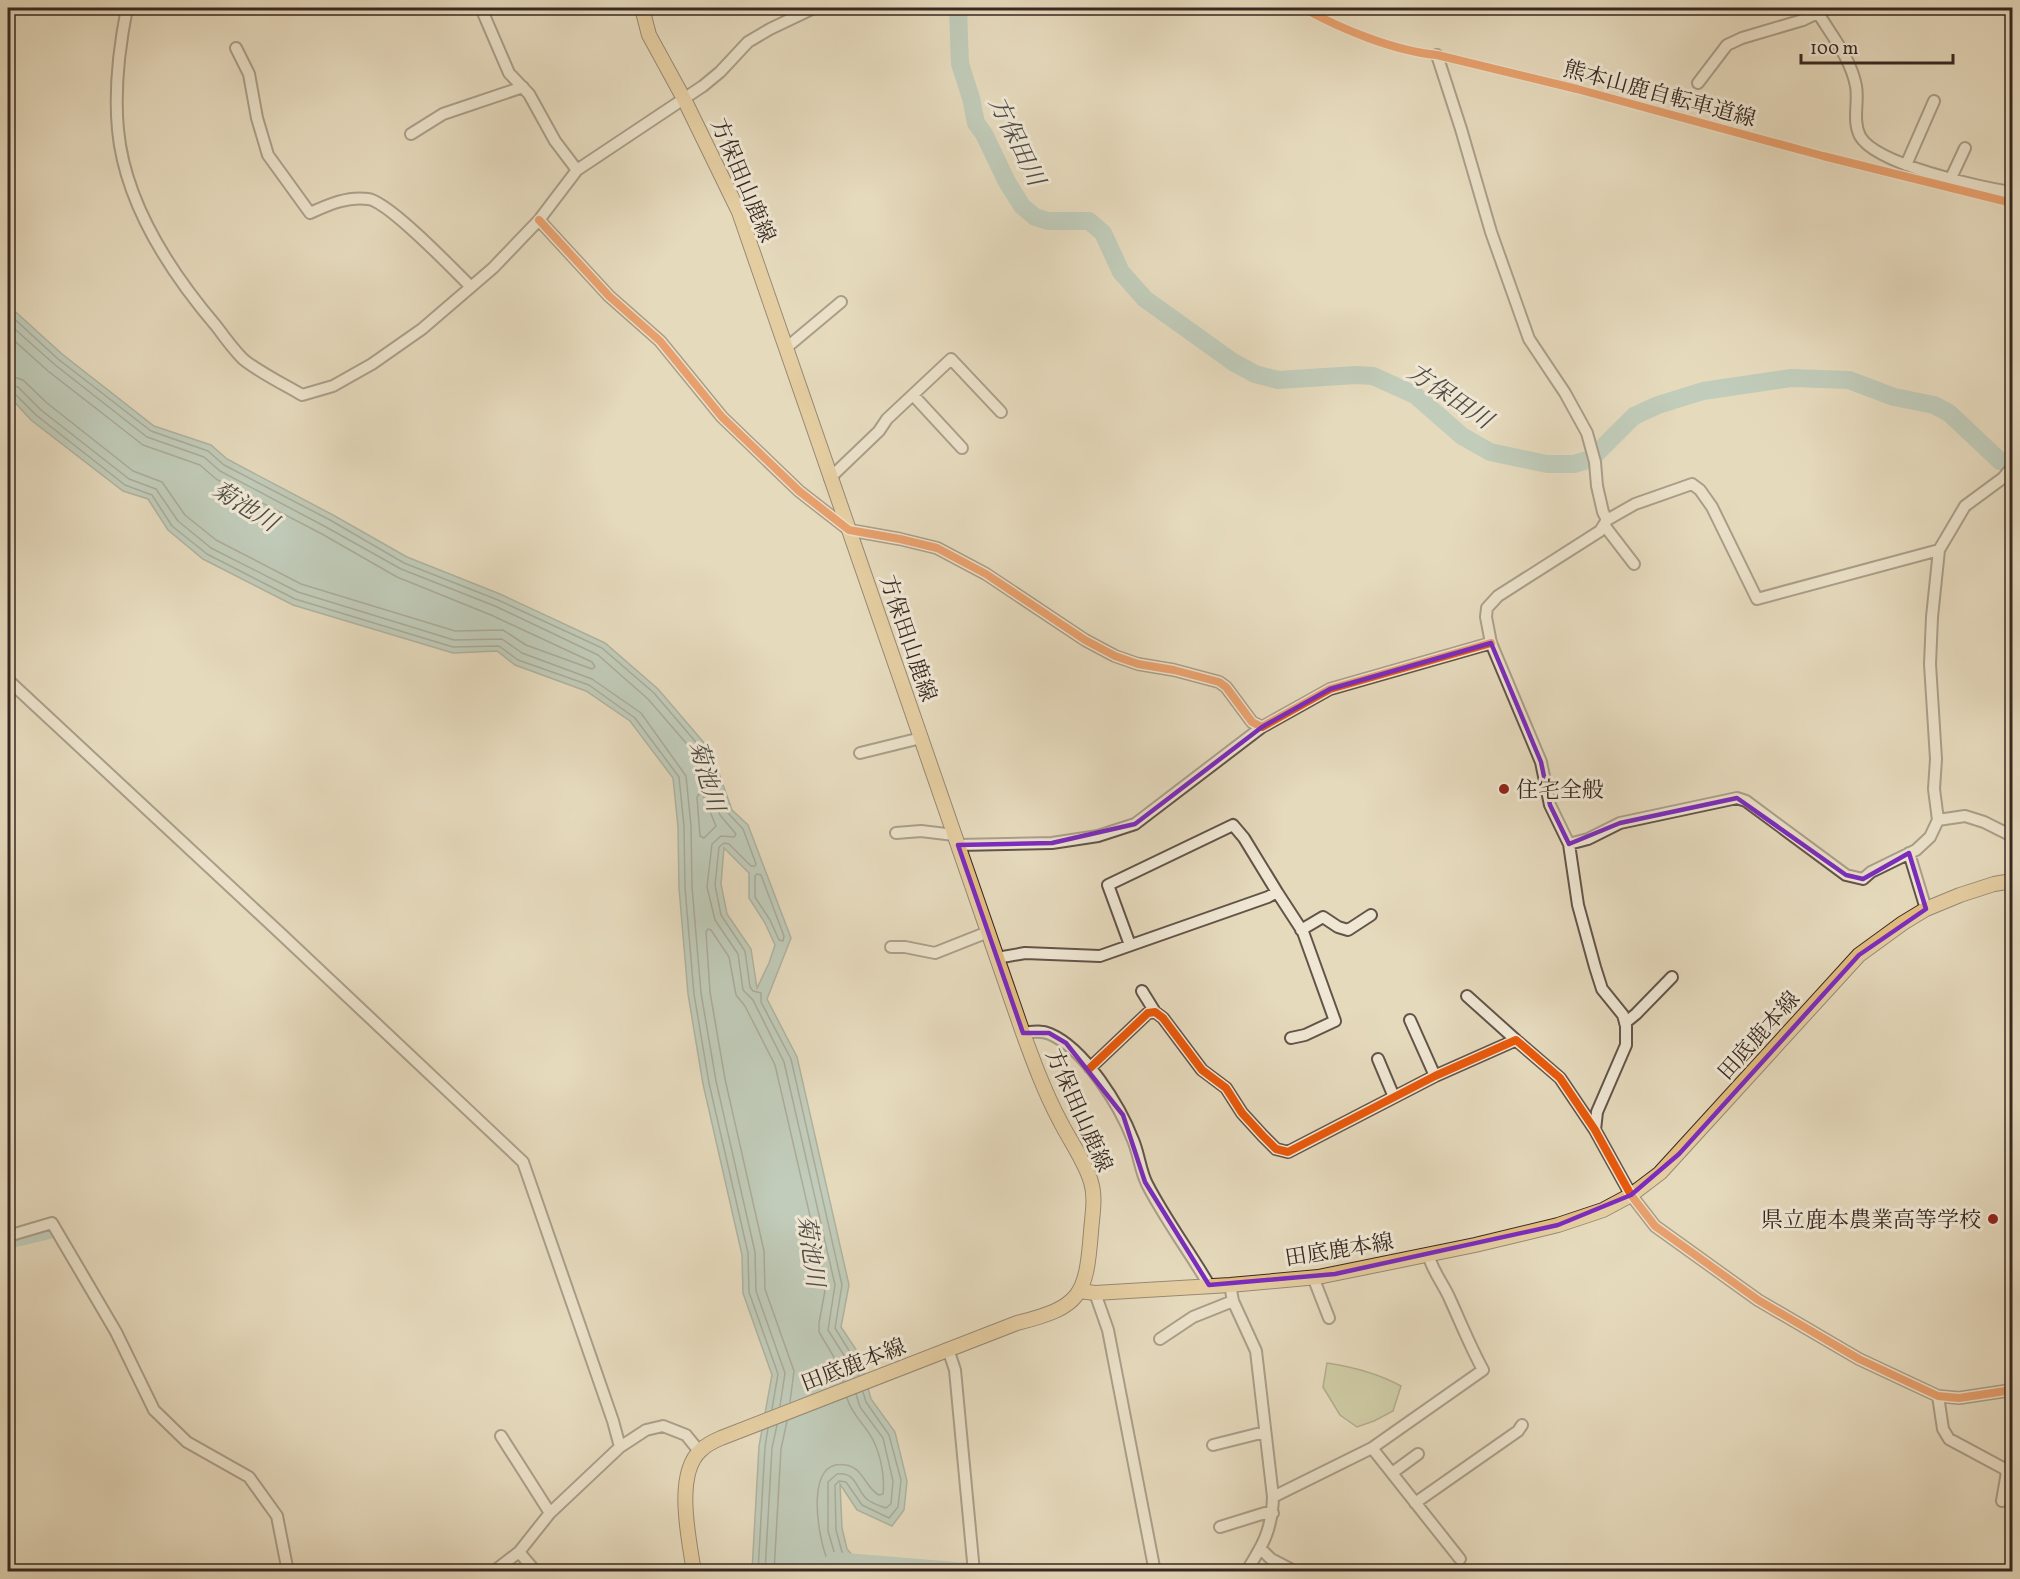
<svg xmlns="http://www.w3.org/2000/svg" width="2020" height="1579" font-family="Vollkorn,'Noto Serif JP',serif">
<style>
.green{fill:#b7bf8f;stroke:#777458;stroke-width:1.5}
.water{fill:#96bab5;stroke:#70807a;stroke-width:1.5;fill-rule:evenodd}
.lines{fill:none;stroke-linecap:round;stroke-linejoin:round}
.shore{stroke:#66716c;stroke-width:1.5}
.canal{stroke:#96bab5;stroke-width:10}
.river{stroke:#96bab5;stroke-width:18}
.minor-casing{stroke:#635449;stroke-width:14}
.major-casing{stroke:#372822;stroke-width:16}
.minor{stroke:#efe7d4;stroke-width:10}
.major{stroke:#e3bd7e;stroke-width:14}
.cycleway-casing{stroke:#efe7d4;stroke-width:11}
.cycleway{stroke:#e8590c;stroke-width:8}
.marked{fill:none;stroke:#7b2cbf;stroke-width:4.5;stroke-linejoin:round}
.poi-dot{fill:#8f2418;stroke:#efe7d4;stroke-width:2}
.labels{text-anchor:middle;stroke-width:6;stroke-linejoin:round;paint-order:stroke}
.street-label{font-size:22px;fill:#372822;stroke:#efe7d4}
.poi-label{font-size:22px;fill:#372822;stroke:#efe7d4;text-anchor:start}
.water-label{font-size:24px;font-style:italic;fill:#4f4c47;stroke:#efe7d4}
</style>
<rect width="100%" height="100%" fill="#e6dabd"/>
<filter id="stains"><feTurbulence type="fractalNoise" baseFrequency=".00333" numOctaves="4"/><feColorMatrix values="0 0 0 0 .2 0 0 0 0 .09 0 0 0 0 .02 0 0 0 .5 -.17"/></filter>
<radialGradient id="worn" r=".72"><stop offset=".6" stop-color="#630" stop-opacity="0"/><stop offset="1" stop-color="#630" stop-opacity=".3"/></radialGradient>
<path class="green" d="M1327 1363C1354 1367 1377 1373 1401 1386L1393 1411 1374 1421 1357 1427 1340 1415 1323 1387Z"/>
<path class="water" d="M8 305 62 354 154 426 211 445 227 459 333 515 407 557 500 594 605 643 658 689 711 751 732 810 748 825 791 938 767 999 797 1057 849 1285 841 1327 859 1354 871 1399 895 1432 907 1481 904 1510 892 1526 857 1510 840 1484 842 1528 847 1549 866 1571H752L759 1446 772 1375 743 1293 742 1255 703 1084 688 994 679 888 678 827 673 778 630 721 586 691 515 665 497 651 453 653 293 605 203 559 168 530 148 499 123 491 31 420 8 395ZM724 848 749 873V898L765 923 775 945 769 963 757 988 751 949 727 914 721 884Z"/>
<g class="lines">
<path class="shore" d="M8 313 58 359 151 431 208 451 224 465 330 520 404 563 498 600 602 648 654 693 706 754 727 812 743 829 756 864 755 866H751L729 844 724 843 719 847 715 885 721 915 745 951 750 987 753 991 761 993V1002L791 1059 842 1285 835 1328 853 1357 859 1376
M8 323 54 364 147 437 204 457 220 471 326 527 401 569 495 606 598 655 648 699 699 758 720 815 736 834 734 837 721 836 712 844 707 887 715 920 738 954 743 990 753 1000 784 1062 835 1285 828 1330 847 1360 852 1378
M8 335 48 371 143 445 200 465 216 479 322 534 397 577 491 615 592 662 595 667 592 669 526 645 503 630 455 631 301 584 216 540 185 515 162 482 133 471 47 403 23 380 8 375
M8 384 18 387 41 410 129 479 156 489 178 521 211 548 298 592 454 640 502 639 522 653 592 679 641 713 686 776 691 826 692 887 701 993 716 1081 755 1252 756 1291 785 1373 780 1406
M8 392 14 393 36 415 125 485 152 495 172 526 207 554 295 599 453 647 499 646 518 660 589 685 635 718 679 777 684 826 685 888 694 994 709 1083 748 1253 749 1292 778 1374 772 1409
M699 794 703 795 716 826 704 838 700 836 697 797Z
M757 874 761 875 784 936 783 941 779 940 770 920 755 897V876Z
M790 1402 794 1371 765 1289 764 1251 725 1079 710 992 706 932 708 929 711 930 729 957 736 995 745 1006 775 1065 826 1285 819 1323V1332L838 1364 843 1382
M758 1572 765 1447 768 1428
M765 1572 772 1448 777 1425
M774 1572 781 1449 787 1421
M837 1572C833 1567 828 1562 826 1556 818 1535 804 1457 846 1465 864 1468 865 1488 879 1495L883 1494C885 1478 881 1457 874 1442 867 1426 852 1416 847 1398
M848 1572 835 1555 828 1531V1482L837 1474C857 1471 856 1491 868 1500 873 1504 881 1506 886 1508L891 1504 893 1481 883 1438 860 1407 856 1394
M858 1572 842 1552 836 1530 835 1485 839 1481 846 1482 862 1505 889 1518 898 1507 901 1480 889 1435 866 1402 863 1392"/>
<path class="canal" d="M8 1244 50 1234"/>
<path class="river" d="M958 8 960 64 971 98 976 123 984 134 1007 182 1022 206 1035 217 1048 221H1089L1103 233 1121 272 1145 299 1233 362 1255 374 1278 380 1356 375 1373 376 1415 395 1462 436 1490 452 1547 464H1574L1591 459 1634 416 1658 405 1703 391 1791 378 1849 380 1894 397 1934 405 1949 413 2000 461 2012 463
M834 1561 955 1571 1009 1572"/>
<defs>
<path id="minor" d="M127 8C119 48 114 88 118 130 125 204 170 272 217 327 225 338 234 350 243 359 257 371 285 385 302 395L333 386 372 364 422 329 493 268 539 220 577 170 703 86 720 72 748 42 770 29 814 8
M481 8 509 73 529 94 555 141 577 170
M1818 13C1832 36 1851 59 1856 86 1859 101 1852 121 1860 136 1875 164 1981 188 2012 192
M236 48 249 74 257 118 268 155 310 213C328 205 347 196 368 199 388 201 454 270 471 287
M1437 55 1461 129 1491 232 1529 339 1565 393 1587 433 1595 462 1597 486 1603 512 1607 520
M1698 83 1727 45 1742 38 1803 20 1828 8
M411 134 443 114 523 87
M1906 165 1934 101
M1951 178 1965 148
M539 220 609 296 660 341 722 417 799 491 849 530 900 539 937 548 986 574 1085 640 1115 656 1138 664 1174 670 1219 682 1226 687 1252 722 1262 727 1330 689 1491 643
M786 348 841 302
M913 395 962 448
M830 478 879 431 887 419 951 359 1001 412
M1604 525 1634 564
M8 680 279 932 523 1162 613 1421 620 1447
M860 753 921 738
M1938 820 1965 816 1984 822 2012 836
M896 833 921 831 954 835
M1569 844 1588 839 1620 823 1737 798 1746 801 1846 875 1863 879 1871 872 1916 850 1930 837 1938 820 1934 789 1936 759 1930 664 1932 617 1939 550 1965 506 2003 478 2012 467
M958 845 1052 843 1098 836 1135 824 1262 727
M1909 853 1926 909
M1301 930 1323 917 1338 927 1348 930 1371 915
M1130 945 1108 885 1233 825 1244 838 1277 892
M891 947H905L935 953 988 932
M997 958 1025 953 1100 956 1268 897 1277 892 1303 932 1335 1021 1305 1035 1291 1038
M1142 991 1155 1012
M1467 996 1516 1040
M1410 1020 1435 1076
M1625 1023 1636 1014 1672 977
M1023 1033C1032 1032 1041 1030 1050 1034 1085 1049 1120 1106 1133 1140 1139 1154 1140 1170 1147 1184 1165 1219 1189 1251 1209 1285
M1378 1059 1394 1097
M1090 1068 1148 1013 1155 1012 1163 1018 1202 1070 1226 1088 1242 1113 1263 1136 1276 1149 1288 1152 1435 1076 1516 1040 1560 1078 1595 1130 1631 1195 1655 1226 1758 1300 1859 1359 1938 1396 1959 1398 2012 1390
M1595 1130 1597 1112 1626 1045V1026L1623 1015 1602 989 1595 967 1578 905 1569 844 1550 805 1541 762 1491 643 1486 617 1487 608 1498 596 1600 531 1607 520 1635 504 1692 484 1700 490 1712 507 1757 599 1939 550
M8 1236 52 1223 116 1332 154 1410 187 1442 249 1477 277 1516 288 1572
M1313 1277 1329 1318
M1230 1285 1233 1301 1256 1351 1273 1497C1272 1530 1263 1545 1246 1572
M1095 1293 1108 1330 1155 1572
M1160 1339 1193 1317 1233 1301
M948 1349 955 1370 974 1572
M1938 1396 1943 1429 1949 1439 2003 1468 2007 1472 2002 1501
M501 1436 550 1513
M1213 1445 1265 1432
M1372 1448 1460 1559
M1392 1473 1418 1454
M1273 1497 1372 1448 1483 1370C1470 1346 1460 1321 1449 1297 1442 1282 1432 1270 1428 1254
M1415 1503 1518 1431 1522 1425
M1220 1527 1265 1513H1273
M1260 1548 1271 1559 1296 1572
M519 1552 536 1572
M493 1572 519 1552 550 1513 620 1447 646 1430 663 1426 686 1435 699 1451"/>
<path id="major" d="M642 8 649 35 684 99 739 212 1023 1033C1034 1063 1045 1093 1060 1121 1070 1141 1085 1161 1091 1182 1096 1198 1092 1216 1091 1232 1086 1296 1081 1307 1017 1323L721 1438C714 1441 707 1444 701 1450 674 1474 689 1539 694 1572
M1080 1291 1095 1293 1230 1285 1318 1277 1475 1245 1558 1225 1603 1210 1631 1195 1660 1173 1859 955 1903 923 1926 909 1960 895 1994 884 2012 881"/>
</defs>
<use href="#minor" class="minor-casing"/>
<use href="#major" class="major-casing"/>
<use href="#minor" class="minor"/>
<use href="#major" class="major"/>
<defs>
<path id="cycleway" d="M1303 8C1341 29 1394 51 1437 55L1577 89 1823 156 2012 203
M539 220 609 296 660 341 722 417 799 491 849 530 900 539 937 548 986 574 1085 640 1115 656 1138 664 1174 670 1219 682 1226 687 1252 722 1262 727 1330 689 1491 643
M1090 1068 1148 1013 1155 1012 1163 1018 1202 1070 1226 1088 1242 1113 1263 1136 1276 1149 1288 1152 1435 1076 1516 1040 1560 1078 1595 1130 1631 1195 1655 1226 1758 1300 1859 1359 1938 1396 1959 1398 2012 1390"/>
</defs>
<use href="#cycleway" class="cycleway-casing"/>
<use href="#cycleway" class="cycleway"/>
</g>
<path d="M0 0H2020V1579H0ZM1491 643 1541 762 1550 805 1569 844 1620 823 1737 798 1846 875 1863 879 1909 853 1926 909 1859 955 1679 1154 1631 1195 1558 1225 1335 1274 1209 1285 1145 1182 1123 1115 1066 1043 1049 1033H1023L958 845 1052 843 1135 824 1262 727 1330 689Z" fill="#e6dabd" fill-opacity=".55" fill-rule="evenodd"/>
<path class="marked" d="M1491 643 1541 762 1550 805 1569 844 1620 823 1737 798 1846 875 1863 879 1909 853 1926 909 1859 955 1679 1154 1631 1195 1558 1225 1335 1274 1209 1285 1145 1182 1123 1115 1066 1043 1049 1033H1023L958 845 1052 843 1135 824 1262 727 1330 689Z"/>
<g class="poi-dot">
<circle cx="1504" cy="789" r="6"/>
<circle cx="1993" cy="1219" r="6"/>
</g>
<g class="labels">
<g class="street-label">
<text transform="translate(1660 93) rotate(15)" y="8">熊本山鹿自転車道線</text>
<text transform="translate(744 180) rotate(67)" y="8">方保田山鹿線</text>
<text transform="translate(909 638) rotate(71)" y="8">方保田山鹿線</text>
<text transform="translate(1758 1035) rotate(-48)" y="8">田底鹿本線</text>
<text transform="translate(1080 1110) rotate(66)" y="8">方保田山鹿線</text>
<text transform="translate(1339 1249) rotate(-9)" y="8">田底鹿本線</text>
<text transform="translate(853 1364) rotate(-21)" y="8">田底鹿本線</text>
</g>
<g class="poi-label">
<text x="1516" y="797">住宅全般</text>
<text x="1981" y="1227" text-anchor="end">県立鹿本農業高等学校</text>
</g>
<g class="water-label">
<text transform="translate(1017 141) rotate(64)" y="8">方保田川</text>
<text transform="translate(1450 396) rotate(34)" y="8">方保田川</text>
<text transform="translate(245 506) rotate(32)" y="8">菊池川</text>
<text transform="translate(707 776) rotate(74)" y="8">菊池川</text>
<text transform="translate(811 1251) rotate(82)" y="8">菊池川</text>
</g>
</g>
<rect width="2020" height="1579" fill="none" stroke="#e6dabd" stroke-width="30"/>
<rect x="9" y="9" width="2002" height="1561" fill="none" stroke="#372822" stroke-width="3"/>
<rect x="15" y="15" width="1990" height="1549" fill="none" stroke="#372822" stroke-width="1.5"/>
<path d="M1801 54v9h152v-9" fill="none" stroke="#372822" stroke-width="3"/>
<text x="1810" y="54" font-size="18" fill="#372822" stroke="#efe7d4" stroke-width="4.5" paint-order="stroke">100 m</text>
<rect width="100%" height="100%" filter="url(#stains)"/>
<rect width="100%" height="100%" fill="url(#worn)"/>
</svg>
